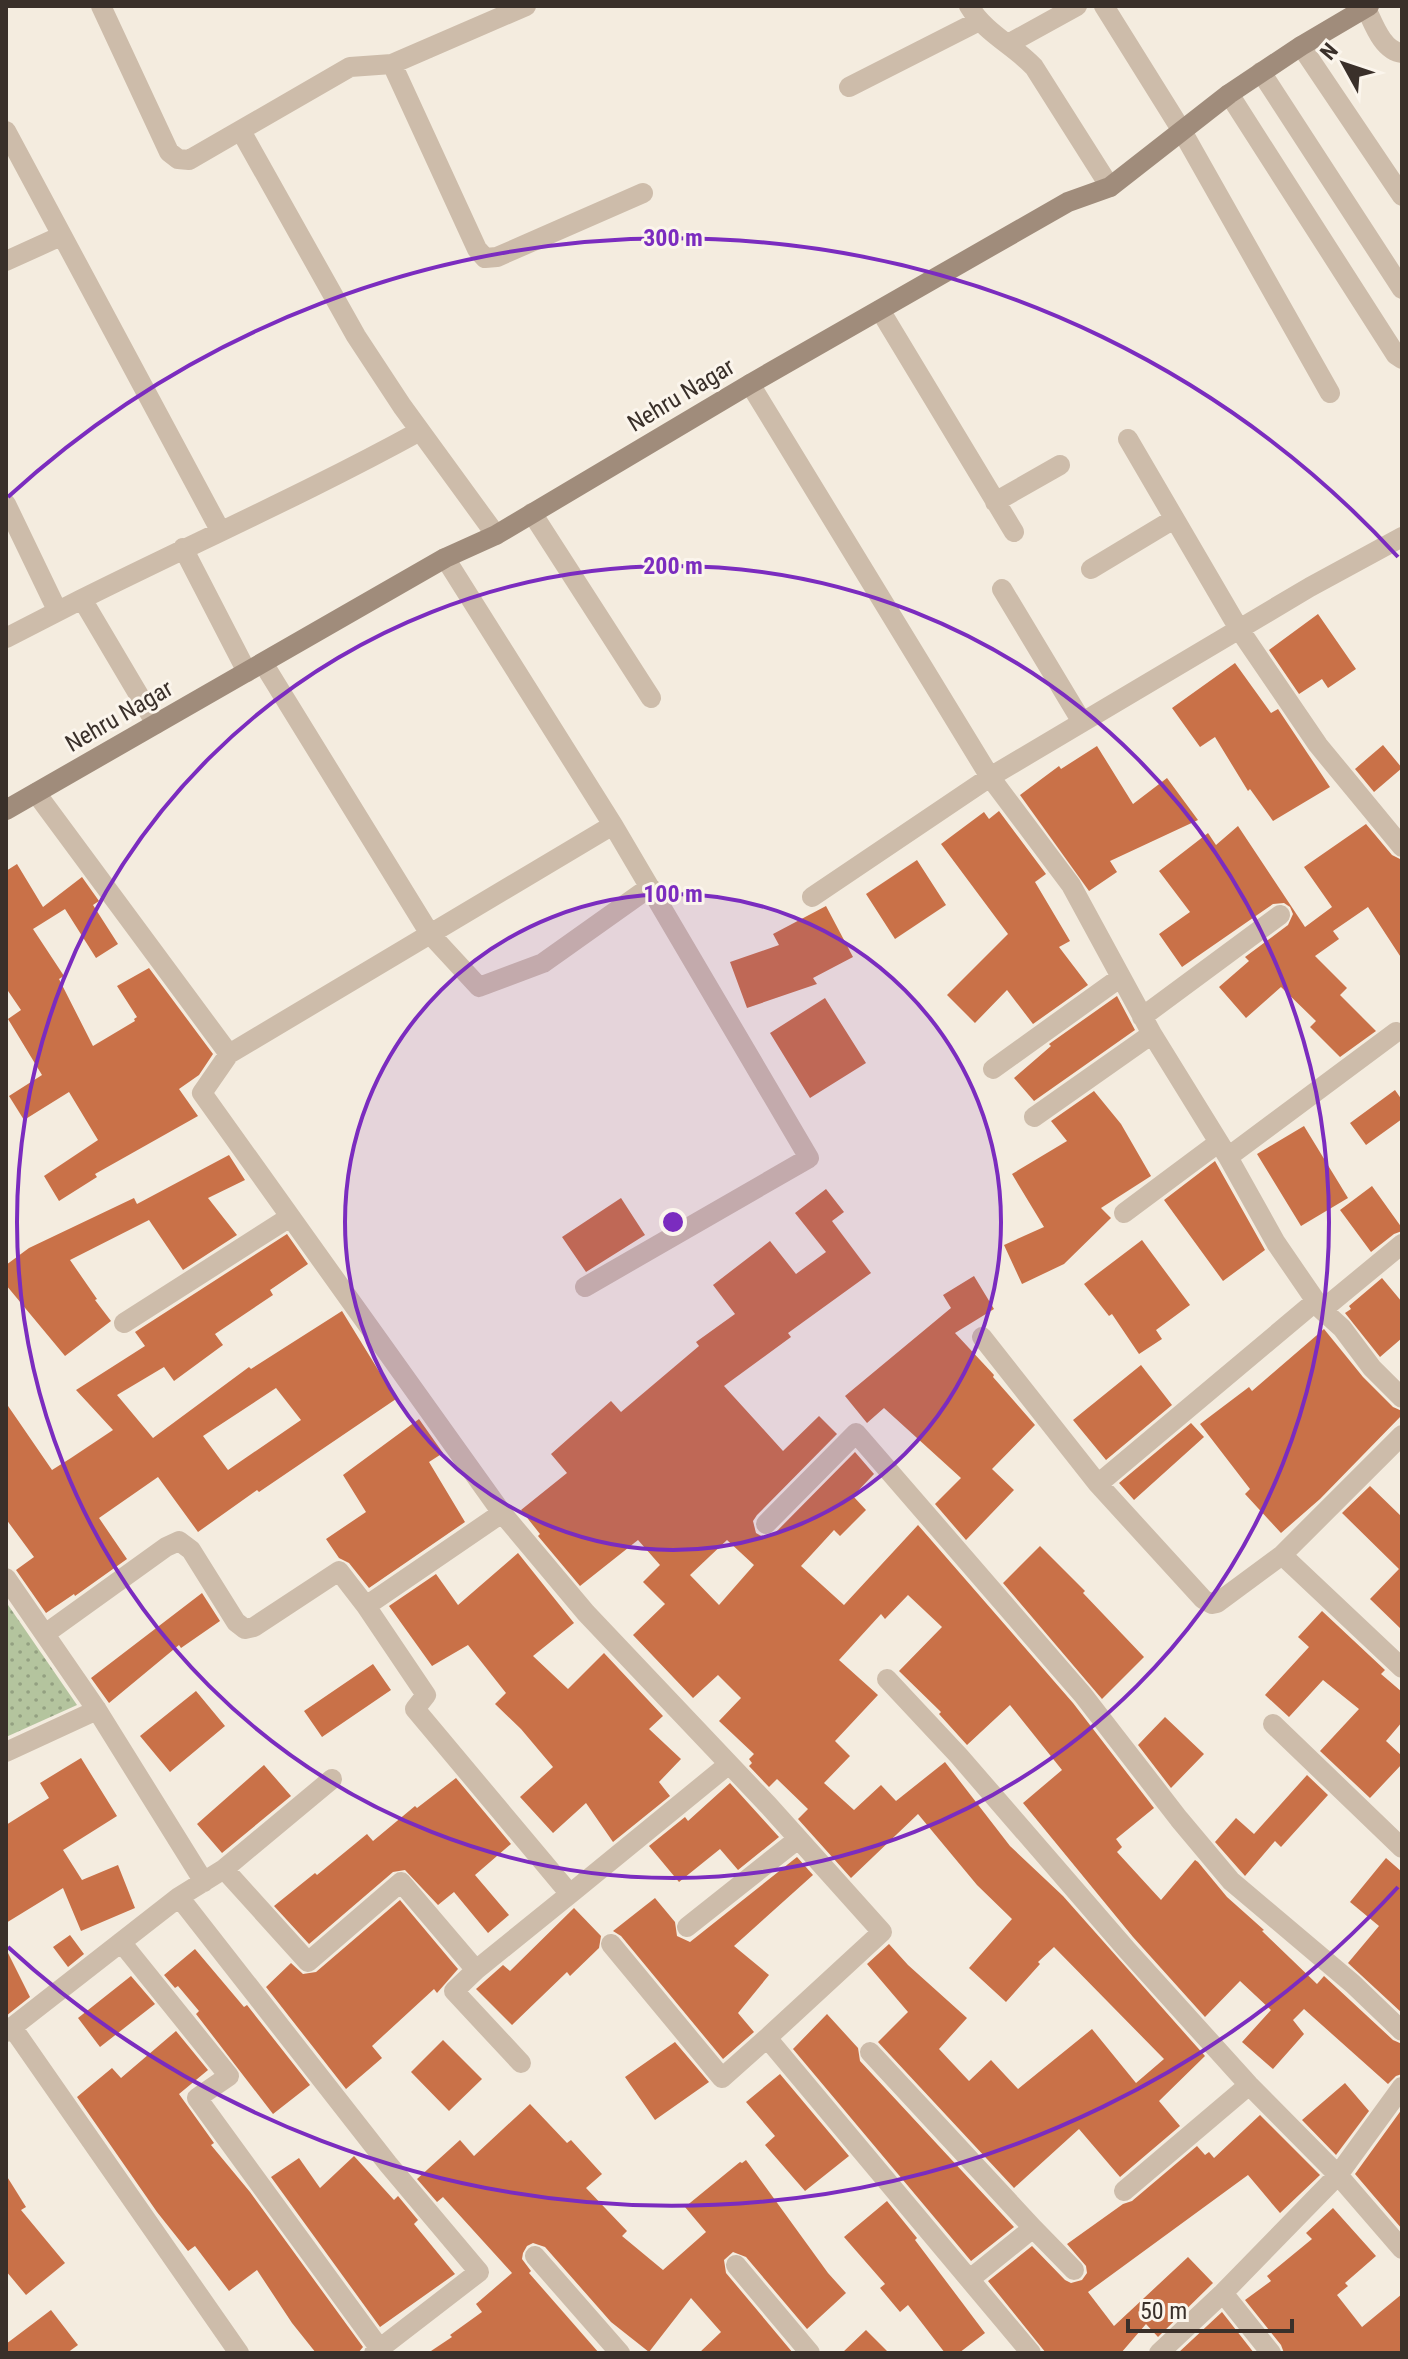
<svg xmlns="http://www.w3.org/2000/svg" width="1408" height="2359" font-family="'Roboto Condensed',sans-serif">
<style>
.green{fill:url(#green-dots)}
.building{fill:#c97148;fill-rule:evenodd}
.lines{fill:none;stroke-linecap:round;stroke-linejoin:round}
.street{stroke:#cdbcaa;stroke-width:20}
.secondary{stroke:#a08c7b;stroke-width:20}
.ring{fill:none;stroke:#7b2cbf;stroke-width:4}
.labels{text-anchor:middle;stroke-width:6;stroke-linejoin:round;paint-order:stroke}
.street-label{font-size:24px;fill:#3a302a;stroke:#fbf5ec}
.centre{fill:#7b2cbf;stroke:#fbf5ec;stroke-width:4}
.ring-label{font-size:24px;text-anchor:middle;font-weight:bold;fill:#7b2cbf;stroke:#fbf5ec;stroke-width:6;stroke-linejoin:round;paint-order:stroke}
</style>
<defs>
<pattern id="green-dots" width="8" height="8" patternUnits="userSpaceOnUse" patternTransform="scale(2)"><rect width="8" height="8" fill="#b4c49e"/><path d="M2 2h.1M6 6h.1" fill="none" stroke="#93a081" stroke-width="1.8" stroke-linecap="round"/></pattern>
</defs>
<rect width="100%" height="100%" fill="#f4ecdf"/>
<path class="green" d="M6 1602 77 1705 6 1737Z"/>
<path class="building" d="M1318 614 1356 669 1328 688 1322 679 1299 694 1269 650Z
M1235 663 1271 713 1278 709 1330 787 1273 821 1250 789 1248 791 1215 737 1200 747 1172 708Z
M1383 745 1402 768 1374 792 1355 769Z
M1097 746 1133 804 1167 778 1198 820 1110 861 1117 872 1089 891 1020 795 1059 766 1061 769Z
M999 811 1046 874 1035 882 1070 941 1059 947 1088 985 1033 1024 1007 990 975 1023 947 995 1008 934 941 844 984 812 989 819Z
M1366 824 1392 855 1402 860V959L1368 907 1333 931 1339 939 1315 956 1347 988 1340 995 1376 1031 1340 1057 1310 1027 1316 1021 1281 987 1246 1018 1219 987 1249 961 1245 957 1288 925 1293 914 1290 907 1284 903 1273 904 1182 967 1159 934 1190 912 1159 871 1208 833 1216 845 1238 826 1305 927 1332 907 1304 867Z
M917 860 946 905 895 939 866 894Z
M17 864 43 907 82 877 99 901 93 905 118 944 96 958 65 909 33 929 64 976 59 979 93 1046 135 1021 134 1019 137 1017 117 986 149 968 213 1054 199 1075 179 1089 198 1116 95 1174 97 1177 59 1201 44 1176 98 1140 69 1092 24 1120 9 1096 42 1075 8 1019 21 1010 6 988V871Z
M826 906 853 957 813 978 817 984 747 1008 730 962 779 945 773 934Z
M1117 996 1135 1030 1034 1101 1014 1078 1051 1046 1049 1044Z
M825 998 866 1063 810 1098 770 1033Z
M1395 1090 1402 1100V1119L1366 1145 1350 1123Z
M1094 1091 1121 1124 1151 1176 1101 1208 1111 1218 1064 1264 1022 1284 1004 1245 1044 1227 1012 1174 1067 1141 1051 1121Z
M1304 1126 1348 1198 1301 1226 1257 1154Z
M229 1155 245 1180 208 1198 237 1235 183 1270 149 1220 70 1260 97 1299 95 1300 111 1321 65 1356 6 1285V1265L29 1248 134 1198 137 1204Z
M1215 1161 1265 1250 1223 1281 1164 1200Z
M1372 1186 1402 1228V1231L1394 1234 1371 1252 1340 1210Z
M826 1189 844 1212 832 1221 871 1273 788 1333 791 1337 724 1386 783 1451 819 1416 837 1434 757 1515 753 1521 756 1533 763 1537 775 1533 855 1452 874 1474 853 1496 866 1510 840 1536 834 1530 801 1566 844 1605 918 1525 1073 1703 1154 1808 1116 1839 1122 1847 1117 1852 1161 1900 1195 1860 1198 1862 1227 1897 1264 1930 1262 1931 1317 1984 1324 1976 1393 2040 1402 2044V2074L1396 2076 1388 2084 1304 2009 1293 2020 1304 2034 1273 2069 1242 2042 1271 2010 1240 1981 1205 2017 1133 1937 1023 1803 1062 1770 1010 1705 967 1745 939 1714 941 1712 899 1671 942 1627 908 1595 885 1619 881 1614 839 1660 878 1695 835 1741 850 1756 824 1783 854 1810 881 1785 896 1801 945 1762 1010 1846 1063 1896 1205 2056 1159 2101 1180 2126 1120 2177 1079 2129 1014 2188 878 2042 908 2012 867 1964 889 1944 908 1965 967 2018 939 2049 969 2081 991 2060 1018 2089 1092 2029 1136 2083 1164 2059 1054 1947 1038 1962 1040 1964 1006 2002 969 1968 1012 1919 977 1885 918 1814 851 1878 798 1819 808 1809 777 1779 769 1787 749 1766 752 1763 749 1759 754 1754 719 1721 741 1698 718 1675 693 1698 633 1635 665 1604 643 1582 660 1565 638 1540 580 1586 538 1536 540 1534 521 1510 567 1473 551 1454 611 1401 621 1412 699 1346 696 1342 735 1314 713 1285 770 1241 796 1274 826 1252 795 1213ZM727 1540 754 1565 719 1605 690 1575Z
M621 1198 645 1235 586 1272 562 1237Z
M287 1234 308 1264 270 1290 273 1295 215 1334 223 1345 174 1381 164 1367 117 1395 153 1438 249 1367 251 1369 342 1311 396 1399 259 1492 257 1490 198 1532 158 1477 99 1518 127 1559 75 1596 74 1594 46 1613 16 1570 34 1557 6 1519V1403L52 1470 71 1458 113 1430 76 1390 145 1346 135 1332ZM276 1388 301 1420 228 1470 203 1436Z
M1142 1240 1190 1305 1156 1330 1162 1339 1139 1354 1112 1314 1109 1316 1084 1284Z
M974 1276 994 1309 955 1333 994 1375 993 1377 1035 1425 992 1469 1014 1490 966 1540 935 1504 961 1478 884 1408 867 1423 845 1396 951 1308 943 1295Z
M1382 1278 1402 1302V1338L1380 1357 1345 1313 1351 1309 1349 1306Z
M1324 1329 1363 1377 1393 1407 1402 1411V1415L1320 1499 1281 1533 1245 1494 1250 1489 1200 1424 1249 1387 1252 1391Z
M1141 1365 1172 1405 1106 1460 1073 1420Z
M419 1419 443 1453 429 1462 465 1522 369 1588 349 1563 339 1558 326 1539 366 1512 343 1475Z
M1191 1423 1204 1437 1134 1500 1119 1483Z
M1370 1486 1402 1517V1630L1370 1599 1399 1569 1342 1513Z
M1040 1546 1085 1591 1083 1593 1144 1657 1102 1699 1003 1583Z
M518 1553 574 1623 533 1656 568 1689 604 1653 663 1716 649 1729 681 1759 659 1782 670 1796 613 1842 586 1803 553 1833 520 1797 553 1767 521 1729 495 1704 506 1693 468 1645 432 1666 389 1606 436 1574 458 1605Z
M202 1593 220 1621 181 1648 179 1645 109 1703 91 1678Z
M1322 1611 1385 1670 1381 1674 1402 1692V1722L1386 1741 1402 1756V1764L1370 1798 1320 1751 1359 1709 1323 1680 1289 1717 1265 1695 1309 1647 1298 1637Z
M373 1664 391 1690 322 1737 304 1711Z
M196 1691 225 1726 170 1772 140 1736Z
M1165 1717 1204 1754 1171 1788 1138 1745Z
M81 1758 117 1816 63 1850 82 1880 118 1865 135 1908 81 1931 63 1888 6 1923V1825L49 1798 40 1783Z
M264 1765 291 1796 222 1853 197 1824Z
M1307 1775 1328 1795 1281 1847 1275 1841 1245 1876 1215 1842 1236 1818 1254 1834Z
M456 1778 511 1844 475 1875 509 1915 488 1933 454 1892 438 1905 405 1870 393 1872 309 1944 274 1906 315 1873 317 1875 367 1834 373 1841 415 1806 417 1808Z
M730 1783 779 1837 738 1870 720 1849 679 1882 649 1846 685 1817 688 1821Z
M797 1857 813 1875 734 1946 769 1975 738 2013 754 2032 723 2059 621 1936 613 1931 655 1898 675 1922 677 1936 690 1942Z
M1386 1858 1402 1872V2013L1348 1963 1379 1926 1350 1902Z
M400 1900 458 1969 437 1993 434 1989 372 2046 382 2058 346 2089 266 1987 291 1963 303 1974 316 1972Z
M574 1908 601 1936 599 1948 570 1976 567 1972 512 2025 476 1989 503 1965 510 1971Z
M70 1935 84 1954 68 1967 53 1947Z
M6 1949 30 1997 6 2016Z
M195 1949 244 2007 247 2005 310 2085 273 2114 196 2014 199 2011 178 1986 175 1988 164 1975Z
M131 1976 155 2004 100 2047 78 2018Z
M827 2014 858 2048 860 2061 1014 2227 971 2261 793 2049Z
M176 2031 208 2070 179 2094 214 2143 211 2145 250 2192 363 2347 358 2353H316L292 2323 257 2270 229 2291 195 2246 188 2251 157 2212 77 2097 112 2068 121 2078Z
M443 2040 482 2079 449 2111 411 2072Z
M675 2042 709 2082 655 2120 625 2077Z
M780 2074 849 2156 805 2191 765 2145 775 2136 746 2102Z
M1345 2083 1369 2111 1336 2155 1302 2120Z
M530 2104 567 2143 571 2140 602 2174 586 2188 627 2231 622 2236 663 2270 706 2232 685 2207 740 2162 742 2163 746 2160 828 2273 846 2293 807 2329 746 2257 733 2252 724 2260 726 2273 793 2353H699L721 2332 691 2298 649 2352 611 2322 545 2247 533 2243 527 2246 523 2253 522 2259 531 2271 529 2273 599 2353H428L452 2337 450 2335 482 2312 476 2304 512 2273 443 2197 437 2202 417 2179 460 2140 474 2156Z
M1402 2109V2229L1355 2174Z
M1260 2115 1320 2175 1280 2213 1248 2175 1088 2292 1114 2326 1188 2257 1213 2283 1158 2337 1146 2324 1121 2353H1046L988 2281 1032 2246 1065 2280 1071 2283 1082 2280 1087 2273 1086 2266 1067 2244 1123 2204 1132 2201 1197 2146 1205 2155 1209 2152 1214 2158Z
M354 2156 394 2200 398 2196 418 2220 414 2224 455 2274 380 2327 271 2177 299 2158 320 2188Z
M6 2175 26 2207 21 2210 65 2263 26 2295 6 2271Z
M887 2201 917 2238 915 2240 985 2333 959 2353H945L908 2305 900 2312 880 2288 885 2284 844 2237Z
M1333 2208 1376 2256 1345 2283 1348 2286 1337 2295 1362 2327 1402 2294V2353H1284L1281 2345 1245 2300 1271 2281 1267 2276 1312 2239 1306 2233Z
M51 2310 78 2345 67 2353H6V2344Z
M1222 2312 1254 2353H1178Z
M866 2330 889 2353H842Z"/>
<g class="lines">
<path class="street" d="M101 6 169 152 178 159 189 160 350 67 392 64 526 6
M969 6C985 33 1013 45 1034 67L1110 187
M1104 6 1182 131 1330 393
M1365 6C1373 22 1382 51 1402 53
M1008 44 1077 6
M1301 46 1402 196
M392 64 477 249 485 258 497 257 643 193
M1261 72 1402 289
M849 87 979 21
M1229 94 1396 355 1402 359
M6 131 220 530
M241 131 356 336 402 406 496 535
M6 261 61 236
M880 310 1014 532
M750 384 990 777 1071 885 1152 1034 1228 1157 1276 1243 1322 1310 1342 1328 1372 1368 1402 1398
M1128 439 1239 629 1318 745 1402 847
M995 502 1060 465
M6 504 57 610
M532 513 651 698
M183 548 247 672
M445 558 613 825 809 1158 585 1287
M1091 569 1174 519
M1002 589 1082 722
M82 599C194 543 309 492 420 431
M6 638 82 599 156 724
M263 663 430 934 479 987 543 963 650 887
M36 793 229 1054 613 825
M812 897 990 777 1310 587 1402 537
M1142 1017 1280 915
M229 1054 202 1093 502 1513
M993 1069 1121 977
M1034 1117 1152 1034
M1228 1157 1396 1032
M1124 1213 1218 1143
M1322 1310 1402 1244
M124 1323 290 1217
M982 1337 1098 1484 1203 1599 1212 1604 1217 1603 1282 1555
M1402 1435 1282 1555 1402 1668
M1098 1484 1316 1301
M766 1524 856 1433 1083 1695 1179 1819 1231 1881 1353 1984 1402 2031
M6 1578 97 1710 204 1882
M45 1634 166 1547 179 1541 191 1550 236 1622 245 1629 254 1627 339 1571 366 1606
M887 1679 959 1756 1127 1950 1249 2085 1338 2175 1402 2249
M1273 1724 1402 1848
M6 1752 97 1710
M729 1764 570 1894 415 1709 426 1695 366 1606 502 1513 586 1613 769 1806 882 1932 767 2038 1031 2353
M224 1869 308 1962 401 1882 476 1970 570 1894
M179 1897 388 2164 479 2272 374 2353
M687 1927 798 1839
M121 1942 229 2076 197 2098 380 2349
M611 1944 722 2078 767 2038
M476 1970 454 1991 521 2063
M12 2027 239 2353
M6 2032 179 1897 224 1869 332 1779
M870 2052 1033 2228
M1124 2191 1249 2085
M535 2256 620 2353
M736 2265 810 2353
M970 2279 1033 2228 1074 2270
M1223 2293 1271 2353
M1159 2353 1223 2293 1338 2175 1402 2087"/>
<path class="secondary" d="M6 810 445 558 496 535 750 384 1068 202 1110 187 1229 94 1301 46 1369 6"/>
</g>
<circle cx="673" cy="1222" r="328" fill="#7b2cbf" fill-opacity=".12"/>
<g class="ring">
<circle cx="673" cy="1222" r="328"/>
<circle cx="673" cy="1222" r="656"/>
<path d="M1398 1887A984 984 0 0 1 8 1947M8 497A984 984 0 0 1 1398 557"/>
</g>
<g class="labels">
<g class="street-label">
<text transform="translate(681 395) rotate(-31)" y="8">Nehru Nagar</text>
<text transform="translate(119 716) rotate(-30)" y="8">Nehru Nagar</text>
</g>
</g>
<circle cx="673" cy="1222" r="12" class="centre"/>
<g class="ring-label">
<text x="673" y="246">300 m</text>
<text x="673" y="574">200 m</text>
<text x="673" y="902">100 m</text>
</g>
<rect width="1408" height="2359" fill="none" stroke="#3a302a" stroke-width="16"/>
<g transform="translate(1344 64) rotate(310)" stroke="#fbf5ec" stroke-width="6" paint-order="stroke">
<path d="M0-6L14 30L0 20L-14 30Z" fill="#3a302a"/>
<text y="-12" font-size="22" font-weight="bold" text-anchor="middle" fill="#3a302a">N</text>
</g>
<path d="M1128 2319v12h164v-12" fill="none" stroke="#3a302a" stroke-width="4"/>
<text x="1140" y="2319" font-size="24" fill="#3a302a" stroke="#fbf5ec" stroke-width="6" paint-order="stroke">50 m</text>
</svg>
